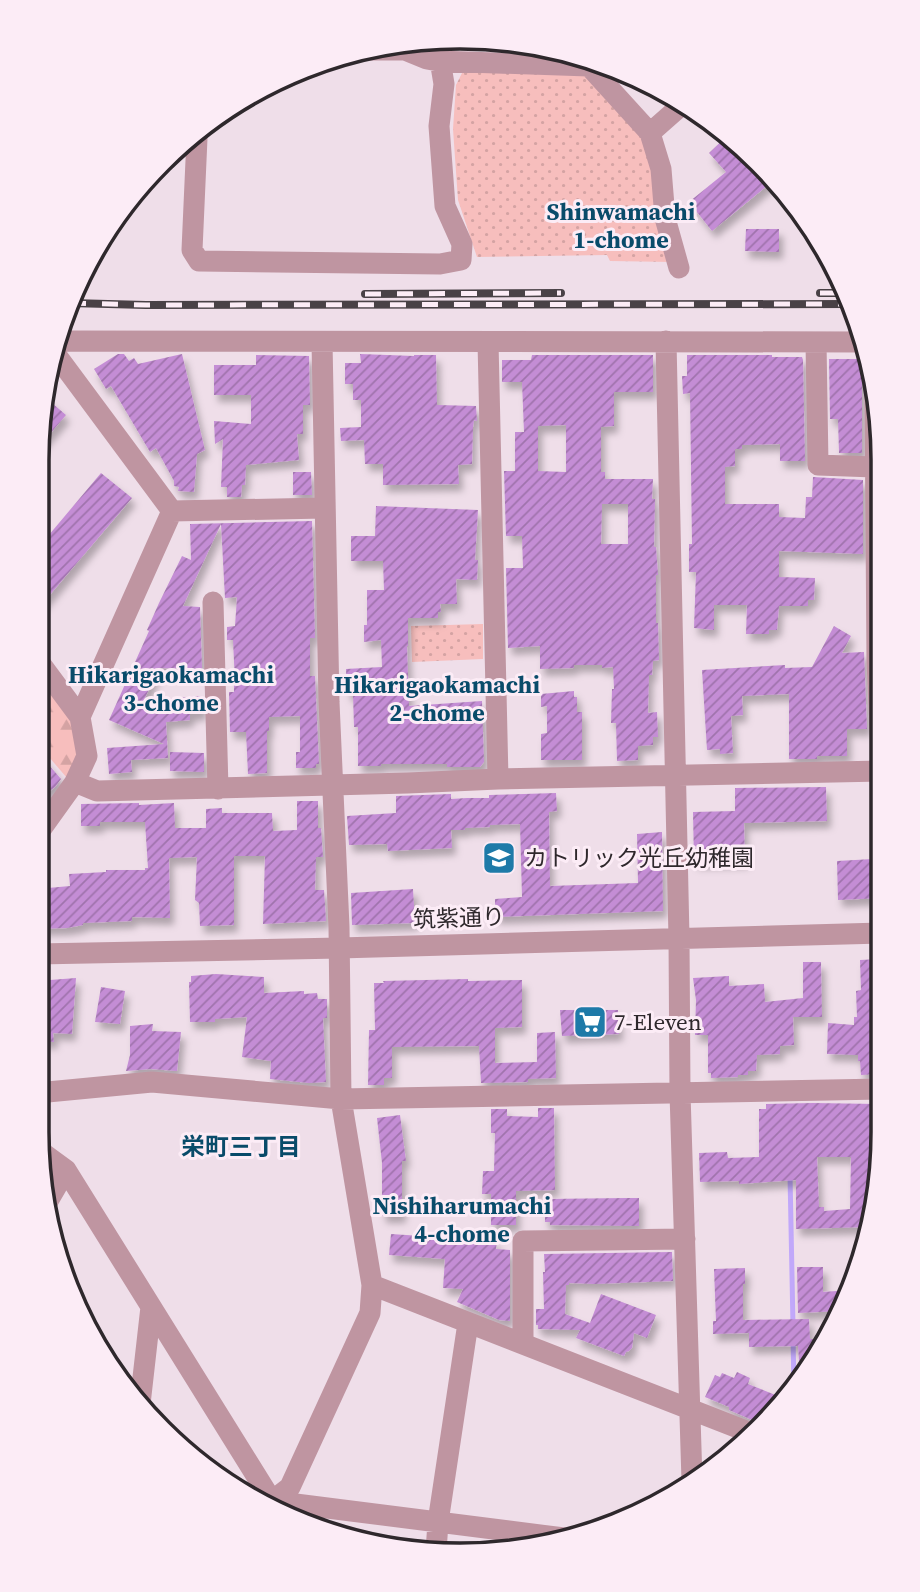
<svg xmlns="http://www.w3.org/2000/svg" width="920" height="1592" font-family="'Source Serif 4','Noto Sans JP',serif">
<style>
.forest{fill:url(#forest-firs)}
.park{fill:url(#park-dots)}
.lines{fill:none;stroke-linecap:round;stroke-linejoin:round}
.stream{stroke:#c1a8fa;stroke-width:5}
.building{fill:url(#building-hatch);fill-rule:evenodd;filter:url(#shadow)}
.minor{stroke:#bf95a1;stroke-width:21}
.rail-casing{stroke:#494146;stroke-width:8}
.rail{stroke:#fcecf6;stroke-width:5;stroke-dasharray:16;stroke-linecap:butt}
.labels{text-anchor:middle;stroke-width:6;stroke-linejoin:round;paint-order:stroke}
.poi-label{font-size:23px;fill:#2e282c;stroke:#fcecf6;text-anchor:start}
.street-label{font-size:23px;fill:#2e282c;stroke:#fcecf6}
.neighbourhood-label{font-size:24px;font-weight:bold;fill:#094b6a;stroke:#fcecf6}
.rim{fill:none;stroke:#2e282c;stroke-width:3.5}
</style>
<defs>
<pattern id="forest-firs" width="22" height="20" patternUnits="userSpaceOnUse" patternTransform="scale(1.75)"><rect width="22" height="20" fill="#f7bebd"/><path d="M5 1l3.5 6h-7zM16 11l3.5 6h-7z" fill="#d4a3a3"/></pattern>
<pattern id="park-dots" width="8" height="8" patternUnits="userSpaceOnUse" patternTransform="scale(1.75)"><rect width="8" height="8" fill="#f7bebd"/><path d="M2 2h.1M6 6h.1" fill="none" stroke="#d4a3a3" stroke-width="1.8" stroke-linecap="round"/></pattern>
<pattern id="building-hatch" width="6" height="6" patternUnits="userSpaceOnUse" patternTransform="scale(1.75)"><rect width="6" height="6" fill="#c48dd5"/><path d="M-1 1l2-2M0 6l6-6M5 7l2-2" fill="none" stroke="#a073ad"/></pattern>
<filter id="shadow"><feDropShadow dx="4" dy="7" stdDeviation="3.5" flood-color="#0004"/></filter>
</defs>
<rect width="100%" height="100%" fill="#efdee9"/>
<path class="forest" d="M37 668 77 719 81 752 67 778 37 743Z"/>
<path class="park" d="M463 71 585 73 640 128 654 162 672 262 610 261 607 255 477 257 458 200 453 129 456 85Z
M483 624V659L412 662 411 626Z"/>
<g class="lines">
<path class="stream" d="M790 1175 793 1326
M793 1339 794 1386"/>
</g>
<path class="building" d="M728 135 760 161 774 180 712 231 689 202 726 172 709 153Z
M746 229H779V252L745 251Z
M118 354H124L129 361 134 358 138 364 182 354 205 450 197 454 194 492 178 491 179 487 174 486V481L156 448 150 452 111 386 106 389 94 369Z
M360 354 414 356V355H436L437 405 476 406 477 421 474 420 473 427 472 464 458 465 459 484 383 485V464H365L364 440 341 441 340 428 361 427V400H353V384H345V363H361Z
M256 355 309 356 310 405H303V434H297L299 460 246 465 245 485H242L241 497H227V487H221L223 439 215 444 214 421 251 424V395H214V365H256Z
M532 355H653V392H614V426L601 427V472H605V479H653L652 499H655L654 547H656L658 575H656V623H658L659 660 653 661 652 675H649L648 713 657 712 658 737H653V745L638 746V760L617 761 616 723H611L612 689H614L613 667 602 668V665H574V668L540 669V646L508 648 506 568H523L522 536H506L504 471H515V432H524L522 382H502V360H531ZM566 425V472L538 471V426ZM602 504H628V544H601Z
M687 355H772V357H802L803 360 805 461H780V444L742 445V449H735V466L725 467V504H779V517L805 518 806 497H812L813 477 863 480V554L779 551V577L815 578 814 600H808V606H779L777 630H769V634H746L747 605H714V630L694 628 696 572H689V544H692L690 393 683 394 682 376H687Z
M829 359H865V382H862V453H839L838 419H830Z
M45 397 66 415 38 448V432Z
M293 472H311L312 495H293Z
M101 473 132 498 37 610 38 548Z
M376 506 478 510 475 560H478L477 580 456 579 457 604H440L441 612H438V618H408V646H407L409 706 482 701 484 762 480 767H447V764H381V766H358V727H354L353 694H347L346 669 382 667 381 640 364 642V625H367V590H384L383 561H351V536H375Z
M312 521 315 638H310V676H315L319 764H316V768H296V752H300V716L269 717V731H267V773L248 774 246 732H230L229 692H234V683H235L233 640H227V627L235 626 237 597 225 598 221 524 183 606 200 607 202 669 159 668 144 700 202 696 203 713 190 714V720L166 722 168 758 131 760 132 772 109 774 107 748 164 744 109 720 149 631 147 630 159 603 182 556 191 560 190 524Z
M834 626 851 636 842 653 864 652 867 729H847V756H817V759H789V694L742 696 743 715 731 716 733 753 720 754V749L707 750 702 670 785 665V668L812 667Z
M574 691V697H577V712H582V760H541V734L547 733V706L541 707V694Z
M37 751 61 779 55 787 37 801Z
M170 752 204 753V772L170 771Z
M826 787 827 821 744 823 745 861 694 862 693 812 735 811V788Z
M556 793 557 811 549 812 550 886 638 883 637 834 662 832 663 911 495 917V899L522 897 520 824 490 825V827L465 828V830H451L452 848 388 851 387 844 349 845 347 816 396 813V796L451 794V799L467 798H489V795Z
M297 801H318V828H321L323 857H316L315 890H324L326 921 263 924 265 856H234V925L200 926 199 903 195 900 197 857 169 858 170 918 132 917V921L83 923V925L67 928 37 929V889L70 886 69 874 106 872V870H145V868H148L145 822H100V826H81V804L139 803V805L174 803 175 828H206V809L222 808V813H272L273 831 297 830Z
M873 859V866L882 865V898L838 900 837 861Z
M413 889 415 923 352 925 351 893Z
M879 959 881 1011H876L880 1074 861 1075 860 1061H858V1055L827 1054 828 1023 854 1025V1017H857L856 991 861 990 860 960Z
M803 962H821L822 1017H793L794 1045 780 1046V1054L757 1055 756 1071H748V1075H738V1077L711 1078V1073H708V1035H695L696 1000 693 978 729 976V986L764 984 765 1002 803 998Z
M216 974 264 977V993L304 991V994L317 993 318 999H327V1018H323L326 1082 309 1083 270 1079 271 1061 242 1057 247 1017 215 1019V1022H190L189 982H191V976Z
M76 978 72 1034 53 1033 54 1042 37 1041V981Z
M468 979V981L522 980V1027L495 1028V1063L537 1062V1033L555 1032 556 1078 528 1079V1082L481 1083 479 1046 392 1047V1078H384V1085H368L369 1030H375L374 983H384L383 981Z
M101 987 125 991 120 1024 95 1022Z
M560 1010H618L619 1034 562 1036Z
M153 1024 152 1031 181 1032 177 1071 151 1069 126 1071 130 1055V1026Z
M813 1103 878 1104V1146H874L872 1211 869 1227 796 1229V1180L739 1184V1181L700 1182 699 1153 727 1152 728 1158 759 1157V1109H766V1104ZM817 1157H851L850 1209 824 1211V1207H819Z
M538 1108H554L555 1190 516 1191V1225H491V1194H482L483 1171H494L495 1133H491V1109H507V1116L538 1117Z
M400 1115 406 1161H402V1216H382V1163L377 1118Z
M626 1198H639V1226L550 1225V1222H545V1199Z
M391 1234 497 1241 496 1249 510 1250V1321L499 1320 457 1302 463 1289 443 1288 445 1259 389 1255Z
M672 1252 673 1281 595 1284 569 1283V1285H566L565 1314 590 1323 601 1294 656 1315 647 1338 634 1333 632 1348 629 1351 626 1352 624 1356 576 1338 580 1330 538 1329V1325H536V1309H544L543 1272H545L544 1254Z
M797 1267H823V1292L850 1290 840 1311 798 1313Z
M745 1268V1284H743V1320L809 1319 810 1339H814L816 1358 812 1367 802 1378 801 1361H799L798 1346 749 1347V1333L713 1334V1321H716L714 1269Z
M737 1372 750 1378 748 1384 783 1398 759 1423 729 1410V1407L705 1397 715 1375 720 1377 722 1373 734 1378Z"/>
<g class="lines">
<path class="minor" d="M364 50H405L427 59 438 61 589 66 650 133 661 169 665 218 679 268
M650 133 684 103
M197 138 192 250 199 261 440 264 461 260 462 244 445 206 439 126 444 84 441 66 438 61V45
M56 341 864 342
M666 341 679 938 680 1093 692 1481
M488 342 498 779
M816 342 818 465 875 467
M54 352 172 511 80 717
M875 394 877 661 882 771
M172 511 324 508
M213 602 218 789
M75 782 97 791 408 783 498 779 882 771
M37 835 75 782 87 756 80 717 37 659
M37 954 339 948 882 933
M37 1093 152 1082 341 1099 882 1089
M40 1151 66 1170 272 1501 290 1487 370 1313 372 1285 341 1099 339 927 329 702 322 342
M48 1201 66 1170
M372 1285 751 1433
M523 1343V1241L685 1239
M140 1404 151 1307
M264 1500 564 1538
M436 1552 438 1522 468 1323"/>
<defs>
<path id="rail" d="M820 293H847
M365 294 561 293
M70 303 146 305 852 304"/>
</defs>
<use href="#rail" class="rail-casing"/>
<use href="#rail" class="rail"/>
</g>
<defs>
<symbol id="school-square" viewBox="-11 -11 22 22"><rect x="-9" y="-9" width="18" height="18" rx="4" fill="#1e7aa8" stroke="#fcecf6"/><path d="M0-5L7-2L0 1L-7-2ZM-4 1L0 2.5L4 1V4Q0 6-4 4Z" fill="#fff"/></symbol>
<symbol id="supermarket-square" viewBox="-11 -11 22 22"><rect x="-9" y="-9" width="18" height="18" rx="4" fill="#1e7aa8" stroke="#fcecf6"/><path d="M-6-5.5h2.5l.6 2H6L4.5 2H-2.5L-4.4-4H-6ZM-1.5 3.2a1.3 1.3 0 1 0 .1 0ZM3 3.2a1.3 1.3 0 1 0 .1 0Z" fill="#fff"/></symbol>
</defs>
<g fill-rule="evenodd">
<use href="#school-square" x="480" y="839" width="38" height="38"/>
<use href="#supermarket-square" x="571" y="1003" width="38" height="38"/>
</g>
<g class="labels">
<g class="poi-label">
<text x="524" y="866">カトリック光丘幼稚園</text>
<text x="614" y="1030">7-Eleven</text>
</g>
<g class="street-label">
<text transform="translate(459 918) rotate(-2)" y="8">筑紫通り</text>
</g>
<g class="neighbourhood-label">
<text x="621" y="220">Shinwamachi<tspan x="621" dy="28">1-chome</tspan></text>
<text x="171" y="683">Hikarigaokamachi<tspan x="171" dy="28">3-chome</tspan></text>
<text x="437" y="693">Hikarigaokamachi<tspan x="437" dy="28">2-chome</tspan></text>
<text x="241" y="1155">栄町三丁目</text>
<text x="462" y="1214">Nishiharumachi<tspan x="462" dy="28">4-chome</tspan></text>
</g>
</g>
<path d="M0 0H920V1592H0ZM460 49H460A411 411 0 0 1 871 460V1132A411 411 0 0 1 460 1543H460A411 411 0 0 1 49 1132V460A411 411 0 0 1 460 49Z" fill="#fcecf6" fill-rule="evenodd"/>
<path class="rim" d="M460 49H460A411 411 0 0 1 871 460V1132A411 411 0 0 1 460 1543H460A411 411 0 0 1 49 1132V460A411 411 0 0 1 460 49Z"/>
</svg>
